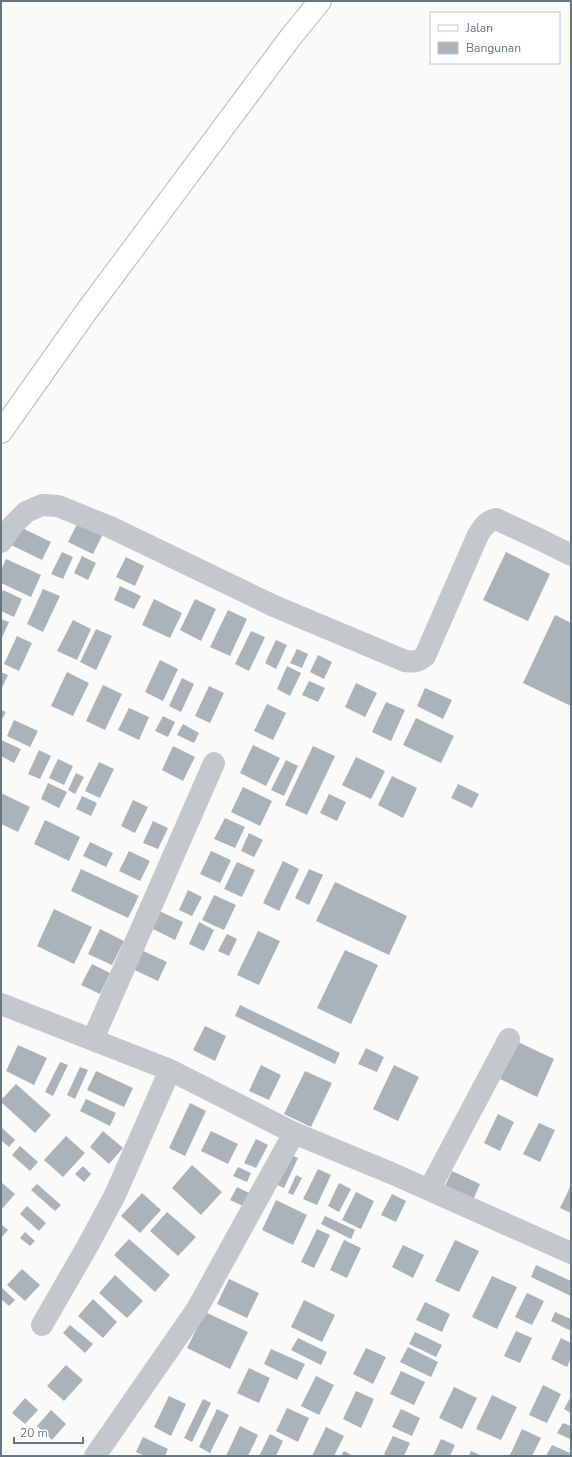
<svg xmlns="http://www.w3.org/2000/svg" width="572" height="1457" font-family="'Nunito Sans',sans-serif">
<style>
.building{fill:#aab3b9}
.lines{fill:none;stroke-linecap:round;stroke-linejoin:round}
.secondary-casing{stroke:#b3babf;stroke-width:24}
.street{stroke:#c3c8cc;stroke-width:22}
.secondary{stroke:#fff;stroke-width:22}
</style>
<rect width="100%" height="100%" fill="#fafaf8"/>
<path class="building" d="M79 520 104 532 93 554 68 542Z
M18 526 51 542 42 560 9 544Z
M62 552 73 557 63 579 51 574Z
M506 552 550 574 528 621 483 600Z
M82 556 96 563 88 580 74 573Z
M126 557 144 566 135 586 116 577Z
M6 559 41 575 31 597 1 583V570Z
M120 586 141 596 134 609 114 600Z
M43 589 60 596 43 632 27 624Z
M3 590 22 599 14 617 1 611V593Z
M154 599 182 613 170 638 142 625Z
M195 599 216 609 201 641 180 630Z
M228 610 247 619 230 656 210 647Z
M555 615 571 623V706L523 683Z
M1 619 9 622 1 640Z
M73 620 91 629 77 660 57 651Z
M96 629 112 636 96 670 80 662Z
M251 631 265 637 249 671 235 664Z
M17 636 32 643 19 671 4 664Z
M276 640 287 645 276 669 265 663Z
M297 649 308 654 302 668 290 663Z
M318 655 332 662 324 679 310 672Z
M160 660 178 669 163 701 145 692Z
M287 666 301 673 290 696 277 689Z
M1 672 8 675 1 690Z
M67 672 89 683 73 716 51 706Z
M182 678 194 684 181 712 169 706Z
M309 681 325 688 318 702 302 695Z
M356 683 377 693 365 717 345 707Z
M103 685 122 694 105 730 86 721Z
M209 686 224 693 210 723 195 716Z
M425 688 452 700 443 719 417 706Z
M386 702 405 710 391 741 372 732Z
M267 704 286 713 273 740 254 731Z
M129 708 149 717 139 740 118 730Z
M1 710 6 712 1 721Z
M163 716 175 722 168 737 155 731Z
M416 718 454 736 441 763 403 745Z
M14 720 38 731 30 747 7 736Z
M183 724 199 733 194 743 177 735Z
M1 740 21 749 14 763 1 756Z
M253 745 280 758 266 786 240 773Z
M173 746 195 757 183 781 162 770Z
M313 746 335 756 307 815 285 805Z
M39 750 51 756 40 779 28 774Z
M356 757 385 771 371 799 342 785Z
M58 759 73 766 64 785 49 778Z
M286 760 298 766 284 796 271 790Z
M99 762 114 769 100 798 85 791Z
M76 773 84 777 75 794 68 790Z
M392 776 417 788 403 818 378 805Z
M48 783 67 792 59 808 41 799Z
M458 784 479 794 472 808 451 798Z
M243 787 272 801 260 826 231 812Z
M1 793 30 807 18 832 1 824Z
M329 794 346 802 337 821 320 813Z
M82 796 97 803 91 816 76 809Z
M133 800 148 807 135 833 121 826Z
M225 818 245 827 235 848 214 839Z
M45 820 80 837 69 861 34 844Z
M153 821 168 828 158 849 143 843Z
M249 833 263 840 254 857 241 851Z
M90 842 113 853 106 867 83 856Z
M129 851 150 861 140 881 119 871Z
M211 851 231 860 220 883 200 874Z
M283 861 299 869 279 911 263 903Z
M237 862 255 870 242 897 224 889Z
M81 869 139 896 128 918 71 891Z
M309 869 323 875 309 905 295 898Z
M335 882 407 916 389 955 316 921Z
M188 890 202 897 192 916 179 910Z
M214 895 236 905 224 930 202 920Z
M54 909 92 927 74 964 37 946Z
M157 910 183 922 175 940 149 927Z
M199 922 214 930 204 951 189 944Z
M100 929 124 941 112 965 88 954Z
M258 931 280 941 259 985 237 975Z
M227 934 237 939 229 956 218 951Z
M139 949 167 962 158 981 130 968Z
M345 950 378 965 351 1024 317 1008Z
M92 964 110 973 100 994 81 985Z
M240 1005 340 1053 335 1064 235 1016Z
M205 1026 226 1036 215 1061 193 1050Z
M518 1042 554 1059 537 1097 500 1079Z
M18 1045 47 1058 34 1085 6 1071Z
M366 1048 384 1057 377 1072 358 1064Z
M60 1062 68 1065 53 1096 45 1092Z
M261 1065 281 1075 269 1100 249 1091Z
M394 1065 419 1077 398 1121 373 1109Z
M80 1067 88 1070 75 1099 67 1095Z
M96 1071 133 1088 124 1107 87 1090Z
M305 1071 332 1083 311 1127 284 1114Z
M16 1084 51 1115 35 1133 1 1102V1100Z
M86 1099 116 1113 110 1126 80 1111Z
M190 1103 206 1111 185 1156 169 1148Z
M498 1114 514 1122 500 1151 484 1143Z
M539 1123 555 1130 540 1162 523 1154Z
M1 1127 15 1140 9 1147 1 1140Z
M103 1131 123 1148 109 1164 90 1147Z
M211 1131 238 1144 228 1164 201 1151Z
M66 1136 85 1153 63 1177 44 1160Z
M256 1139 268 1145 256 1168 244 1163Z
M20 1146 38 1162 30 1171 12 1155Z
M287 1153 298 1158 284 1188 273 1183Z
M192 1165 222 1192 201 1215 172 1188Z
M83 1166 91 1174 84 1182 75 1174Z
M238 1167 251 1173 247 1182 233 1176Z
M318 1169 331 1175 317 1205 303 1199Z
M452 1171 480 1184 473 1200 445 1186Z
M296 1175 302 1178 293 1195 288 1193Z
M1 1182 15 1194 1 1210Z
M339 1183 351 1189 339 1212 328 1206Z
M37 1184 61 1205 55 1211 31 1190Z
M571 1185V1213L560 1208Z
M237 1187 249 1193 243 1206 230 1200Z
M356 1192 374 1201 361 1229 342 1220Z
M142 1193 161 1210 140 1233 121 1216Z
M392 1194 406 1201 396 1222 381 1215Z
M276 1200 307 1215 293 1245 262 1230Z
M27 1206 46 1223 39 1231 20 1214Z
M167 1212 196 1237 178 1256 150 1231Z
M325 1216 355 1230 351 1239 321 1224Z
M1 1224 8 1230 1 1238Z
M317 1229 330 1235 314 1268 301 1262Z
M25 1232 35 1241 30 1246 20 1238Z
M129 1239 170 1275 155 1292 114 1255Z
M344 1240 361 1248 347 1278 330 1270Z
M455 1240 479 1251 459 1292 435 1281Z
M403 1245 424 1255 413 1278 392 1267Z
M536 1265 571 1281V1296L531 1277Z
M22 1269 40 1285 25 1301 7 1285Z
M115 1275 143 1301 127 1318 99 1293Z
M492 1276 517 1287 497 1329 472 1317Z
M229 1279 259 1293 247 1318 217 1304Z
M2 1288 15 1300 9 1306 1 1299Z
M527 1293 544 1301 532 1325 515 1317Z
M93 1299 117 1322 103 1338 78 1316Z
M304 1300 335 1315 322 1342 291 1327Z
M425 1302 450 1314 442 1332 416 1320Z
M205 1312 248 1332 230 1369 187 1348Z
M555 1312 571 1319V1331L551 1321Z
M70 1325 93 1344 85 1353 63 1333Z
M516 1331 532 1338 520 1363 504 1356Z
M415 1332 442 1345 436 1357 409 1344Z
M298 1338 327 1352 321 1365 291 1350Z
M561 1338 571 1343V1358L567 1367 551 1359Z
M408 1347 438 1362 431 1377 400 1362Z
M366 1348 386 1357 373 1384 353 1374Z
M271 1349 305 1364 297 1380 264 1364Z
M66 1365 83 1380 64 1401 47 1386Z
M249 1368 270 1378 259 1403 237 1393Z
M401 1371 425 1382 414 1405 390 1394Z
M316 1376 334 1385 319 1415 301 1406Z
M543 1385 561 1394 547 1423 529 1415Z
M454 1387 477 1398 462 1429 439 1418Z
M356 1391 374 1399 361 1428 343 1419Z
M492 1395 517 1407 501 1440 476 1429Z
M169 1396 186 1404 171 1436 154 1427Z
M25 1398 38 1410 25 1424 12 1413Z
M570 1398 571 1399V1413L564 1409Z
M203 1399 211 1403 192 1442 184 1438Z
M287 1408 309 1418 298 1442 276 1431Z
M217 1409 229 1415 210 1453 199 1447Z
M401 1409 420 1418 412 1436 392 1427Z
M51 1410 66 1424 52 1440 37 1426Z
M563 1423 571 1426 570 1439 557 1433Z
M240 1426 258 1435 248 1456H226Z
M326 1427 344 1436 334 1456H312Z
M522 1429 541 1438 532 1456H513L510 1455Z
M270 1434 283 1441 276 1456H259Z
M393 1436 410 1443 404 1456H387L384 1454Z
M143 1437 168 1449 165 1456H145L136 1452Z
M441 1439 455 1445 450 1456H433Z
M552 1445 570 1453 569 1456H546Z
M344 1451 353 1456H341Z
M471 1451 482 1456H469Z"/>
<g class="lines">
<defs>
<path id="secondary" d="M1 432 86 312 290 38 320 1"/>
</defs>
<use href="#secondary" class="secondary-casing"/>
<path class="street" d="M1 542 13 525 26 512 42 505 58 506 110 527 274 606 405 661C414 662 418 662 425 656L478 535C483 527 487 521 496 519L539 539 571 555
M1 1004 170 1070 294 1133 391 1173 571 1253
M93 1039 214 763
M429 1190 509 1039
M42 1325 87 1247 115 1195 170 1070
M95 1456 197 1309 294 1133"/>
<use href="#secondary" class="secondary"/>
</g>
<rect width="572" height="1457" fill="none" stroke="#657683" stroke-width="4"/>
<rect x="430" y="12" width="130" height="52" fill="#ffffff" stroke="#c1c8cd"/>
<rect x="438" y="25" width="20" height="6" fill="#ffffff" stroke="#c1c8cd"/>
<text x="466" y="32" font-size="12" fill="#657683">Jalan</text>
<rect x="438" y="42" width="20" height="12" fill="#aab3b9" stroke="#c1c8cd"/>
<text x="466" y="52" font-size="12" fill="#657683">Bangunan</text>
<path d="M14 1437v6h69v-6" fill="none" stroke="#657683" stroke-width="2"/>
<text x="20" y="1437" font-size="12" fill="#657683" stroke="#ffffff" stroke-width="3" paint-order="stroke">20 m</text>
</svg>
